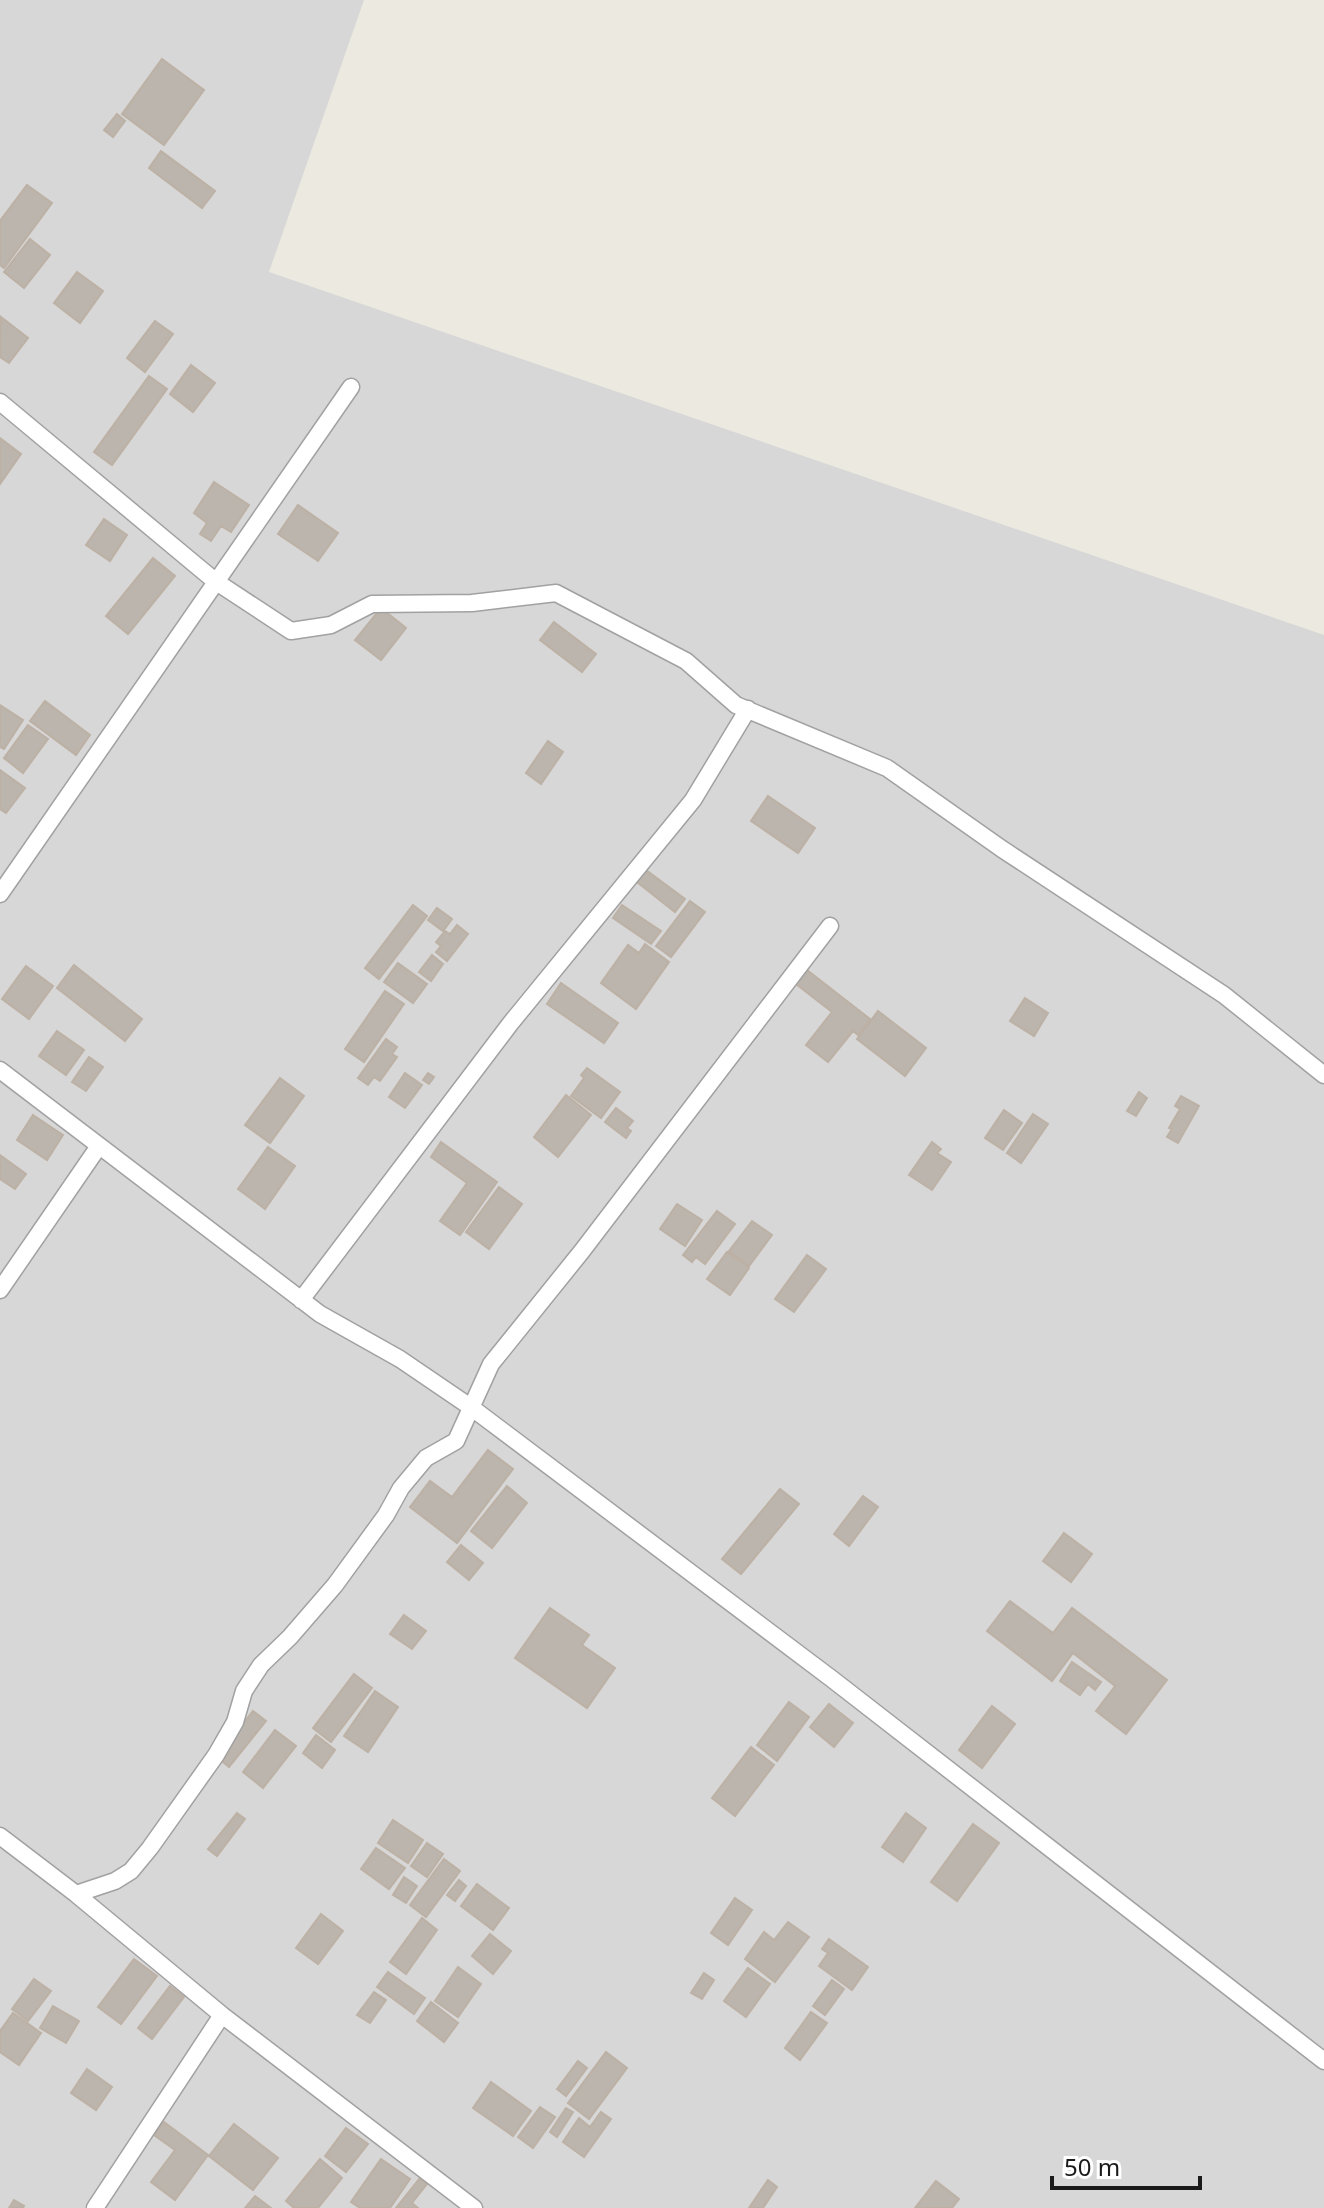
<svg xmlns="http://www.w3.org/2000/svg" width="1324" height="2208" font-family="'Noto Sans',sans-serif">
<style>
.residential{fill:#d8d7d7}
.building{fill:#bcb5ad;stroke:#bcb1a4;stroke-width:2}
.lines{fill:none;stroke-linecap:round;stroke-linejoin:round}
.minor-casing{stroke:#a1a1a1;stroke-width:19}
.minor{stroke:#fff;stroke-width:16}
</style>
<rect width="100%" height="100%" fill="#ece9e0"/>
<path class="residential" d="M0 0H364L269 272 1324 635V2208H0Z"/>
<path class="building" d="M162 59 204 90 164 145 122 114Z
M117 114 125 121 113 137 104 130Z
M161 151 215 191 202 208 149 168Z
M27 185 52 203 4 268 0 265V221Z
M30 239 50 255 24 288 4 272Z
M77 272 103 291 80 323 54 303Z
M1 317 28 338 9 363 0 357Z
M155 321 173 334 145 372 127 358Z
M191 365 215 383 193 412 170 394Z
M149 376 167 389 112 465 94 452Z
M0 438 21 454 0 484Z
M214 482 249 505 231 532 221 526 211 541 200 534 207 523 194 513Z
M298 505 338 533 318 561 278 534Z
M104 519 127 535 110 561 86 545Z
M153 558 175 576 128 634 106 616Z
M381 608 406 628 381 660 355 640Z
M554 622 596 654 582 672 540 640Z
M45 701 90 735 76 755 30 721Z
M0 705 23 720 4 749 0 747Z
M28 725 48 739 23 773 4 758Z
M548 741 563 752 541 784 526 773Z
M0 770 25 788 6 813 0 809Z
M768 796 815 828 798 853 751 821Z
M646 870 685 899 675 912 637 882Z
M690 901 705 912 671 957 656 946Z
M413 905 427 916 379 979 365 968Z
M622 905 661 931 651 944 613 918Z
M437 908 452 919 443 931 428 920Z
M457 925 468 934 447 961 436 952 441 946 436 942 445 931 450 934Z
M645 944 669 962 636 1009 601 983 628 945 639 953Z
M432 955 443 964 431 981 419 972Z
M398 963 427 984 413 1003 384 982Z
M74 965 142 1019 125 1041 57 988Z
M26 966 53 986 29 1019 2 999Z
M807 970 870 1019 858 1035 853 1031 828 1062 806 1045 832 1012 796 984Z
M561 983 618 1023 604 1043 547 1004Z
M385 991 404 1004 364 1062 345 1049Z
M1025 998 1048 1013 1034 1036 1010 1021Z
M878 1011 926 1048 905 1076 857 1039Z
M57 1031 84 1050 66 1075 39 1056Z
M386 1039 397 1047 392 1054 397 1057 380 1081 374 1077 368 1085 358 1078Z
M89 1057 103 1067 86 1091 72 1082Z
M587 1068 620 1092 601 1118 571 1096 584 1078 581 1075Z
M405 1073 422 1085 405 1108 389 1097Z
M428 1073 434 1077 429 1084 423 1080Z
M280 1078 304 1096 270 1143 245 1125Z
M1139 1092 1147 1098 1136 1116 1127 1111Z
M566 1095 591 1115 558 1157 534 1137Z
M1181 1096 1199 1106 1178 1143 1167 1137 1172 1129 1169 1128 1180 1109 1175 1106Z
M616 1108 633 1121 627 1128 631 1131 626 1138 605 1122Z
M1004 1110 1022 1123 1003 1150 985 1138Z
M1033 1114 1048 1124 1021 1163 1007 1153Z
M33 1115 63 1135 47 1160 17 1140Z
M441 1142 497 1182 460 1235 440 1221 467 1183 431 1157Z
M932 1142 941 1149 937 1153 951 1162 932 1190 909 1175Z
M268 1147 295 1166 265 1209 238 1189Z
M0 1155 26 1174 15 1189 0 1179Z
M499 1187 522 1204 489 1249 466 1232Z
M677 1204 702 1220 685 1246 660 1229Z
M717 1211 735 1224 705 1264 696 1257 692 1262 683 1255Z
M752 1221 772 1235 749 1266 729 1251Z
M727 1252 749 1268 730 1295 707 1279Z
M807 1255 826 1269 794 1312 775 1299Z
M488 1450 513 1469 457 1543 410 1507 430 1481 452 1497Z
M507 1486 527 1503 492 1548 471 1531Z
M780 1489 799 1504 741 1574 722 1559Z
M863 1496 878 1507 849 1546 834 1534Z
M1064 1533 1092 1554 1071 1582 1043 1561Z
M461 1545 483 1563 469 1580 447 1562Z
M1010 1601 1053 1633 1072 1608 1167 1680 1126 1734 1096 1711 1115 1686 1073 1653 1052 1681 987 1631Z
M550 1608 589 1635 582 1645 615 1668 587 1708 515 1658Z
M404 1615 426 1631 412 1649 390 1634Z
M1072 1662 1101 1682 1095 1690 1088 1684 1080 1695 1060 1681Z
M354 1674 372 1688 331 1742 313 1728Z
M375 1691 398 1707 368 1752 344 1736Z
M789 1702 809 1717 777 1761 757 1745Z
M829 1704 853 1723 834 1747 810 1727Z
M992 1706 1015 1724 982 1768 959 1750Z
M253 1711 266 1721 229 1767 217 1757Z
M275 1730 296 1746 263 1788 243 1772Z
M316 1735 335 1750 322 1768 303 1753Z
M751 1747 774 1765 735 1816 712 1798Z
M237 1813 245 1819 217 1856 208 1849Z
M906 1813 926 1828 903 1862 882 1847Z
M393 1820 423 1840 408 1863 378 1843Z
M973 1824 999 1843 957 1901 931 1882Z
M427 1843 443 1854 427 1877 411 1866Z
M376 1848 405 1868 389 1889 361 1869Z
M444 1859 460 1871 426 1917 410 1905Z
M404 1877 417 1886 406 1903 393 1895Z
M459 1880 466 1886 455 1901 447 1895Z
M477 1884 509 1908 493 1930 461 1906Z
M735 1898 752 1910 728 1945 711 1933Z
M321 1914 343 1931 318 1964 296 1948Z
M422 1918 437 1930 406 1974 390 1962Z
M788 1922 809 1937 775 1982 745 1959 764 1932 774 1940Z
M490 1934 511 1951 493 1974 472 1956Z
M829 1939 868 1967 852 1990 819 1966 828 1953 822 1949Z
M134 1959 157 1976 121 2024 98 2007Z
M458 1967 481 1984 458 2017 435 2001Z
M748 1968 770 1984 746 2017 724 2001Z
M388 1972 425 1998 414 2014 377 1987Z
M704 1973 714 1980 702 1999 691 1993Z
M34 1979 51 1991 28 2021 12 2009Z
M832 1980 844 1989 825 2015 813 2006Z
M170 1986 184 1997 152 2039 138 2028Z
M374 1992 386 2000 370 2023 357 2015Z
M431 2002 458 2023 444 2042 417 2021Z
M53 2006 79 2021 66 2043 40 2028Z
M811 2012 827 2023 800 2060 785 2048Z
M13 2013 41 2033 19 2065 0 2052V2031Z
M606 2052 627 2068 589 2119 568 2103Z
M578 2061 587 2068 566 2096 557 2089Z
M87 2069 112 2087 96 2110 71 2093Z
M491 2082 531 2111 513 2136 473 2108Z
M540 2107 555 2117 533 2148 518 2137Z
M566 2108 573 2112 557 2137 550 2132Z
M601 2112 611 2119 584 2157 563 2142 579 2118 590 2127Z
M164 2122 208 2155 175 2200 151 2182 175 2150 154 2135Z
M234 2124 278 2158 253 2190 209 2156Z
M346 2128 368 2144 346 2172 325 2156Z
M320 2159 342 2178 318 2208H294L286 2201Z
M381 2159 410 2179 390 2208H360L351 2202Z
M420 2178 427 2184 412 2203 418 2208H396Z
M768 2180 777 2187 763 2208H749Z
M936 2181 959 2199 952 2208H915Z
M255 2196 271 2208H245Z
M14 2200 24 2206 23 2208H9Z"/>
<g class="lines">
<defs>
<path id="minor" d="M0 402 215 581 291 631 331 625 372 604 472 603 556 593 686 661 736 705 887 768 1002 849 1224 995 1324 1075
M0 894 351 387
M0 1070 320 1314 400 1359 472 1408 832 1679 1324 2061
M0 1290 99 1146
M301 1300 510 1024 693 800 748 709
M0 1836 76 1894 222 2015 474 2208
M76 1894 115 1881 131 1871 150 1848 216 1755 235 1722 244 1691 261 1665 290 1637 335 1585 386 1515 401 1488 426 1458 456 1441 491 1364 582 1251 830 926
M95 2208 222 2015"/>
</defs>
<use href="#minor" class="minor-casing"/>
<use href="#minor" class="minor"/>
</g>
<path d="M1052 2176v12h148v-12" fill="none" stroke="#1a1a1a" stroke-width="4"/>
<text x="1064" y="2176" font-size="24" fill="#1a1a1a" stroke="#ffffff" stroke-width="6" paint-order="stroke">50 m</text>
</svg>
